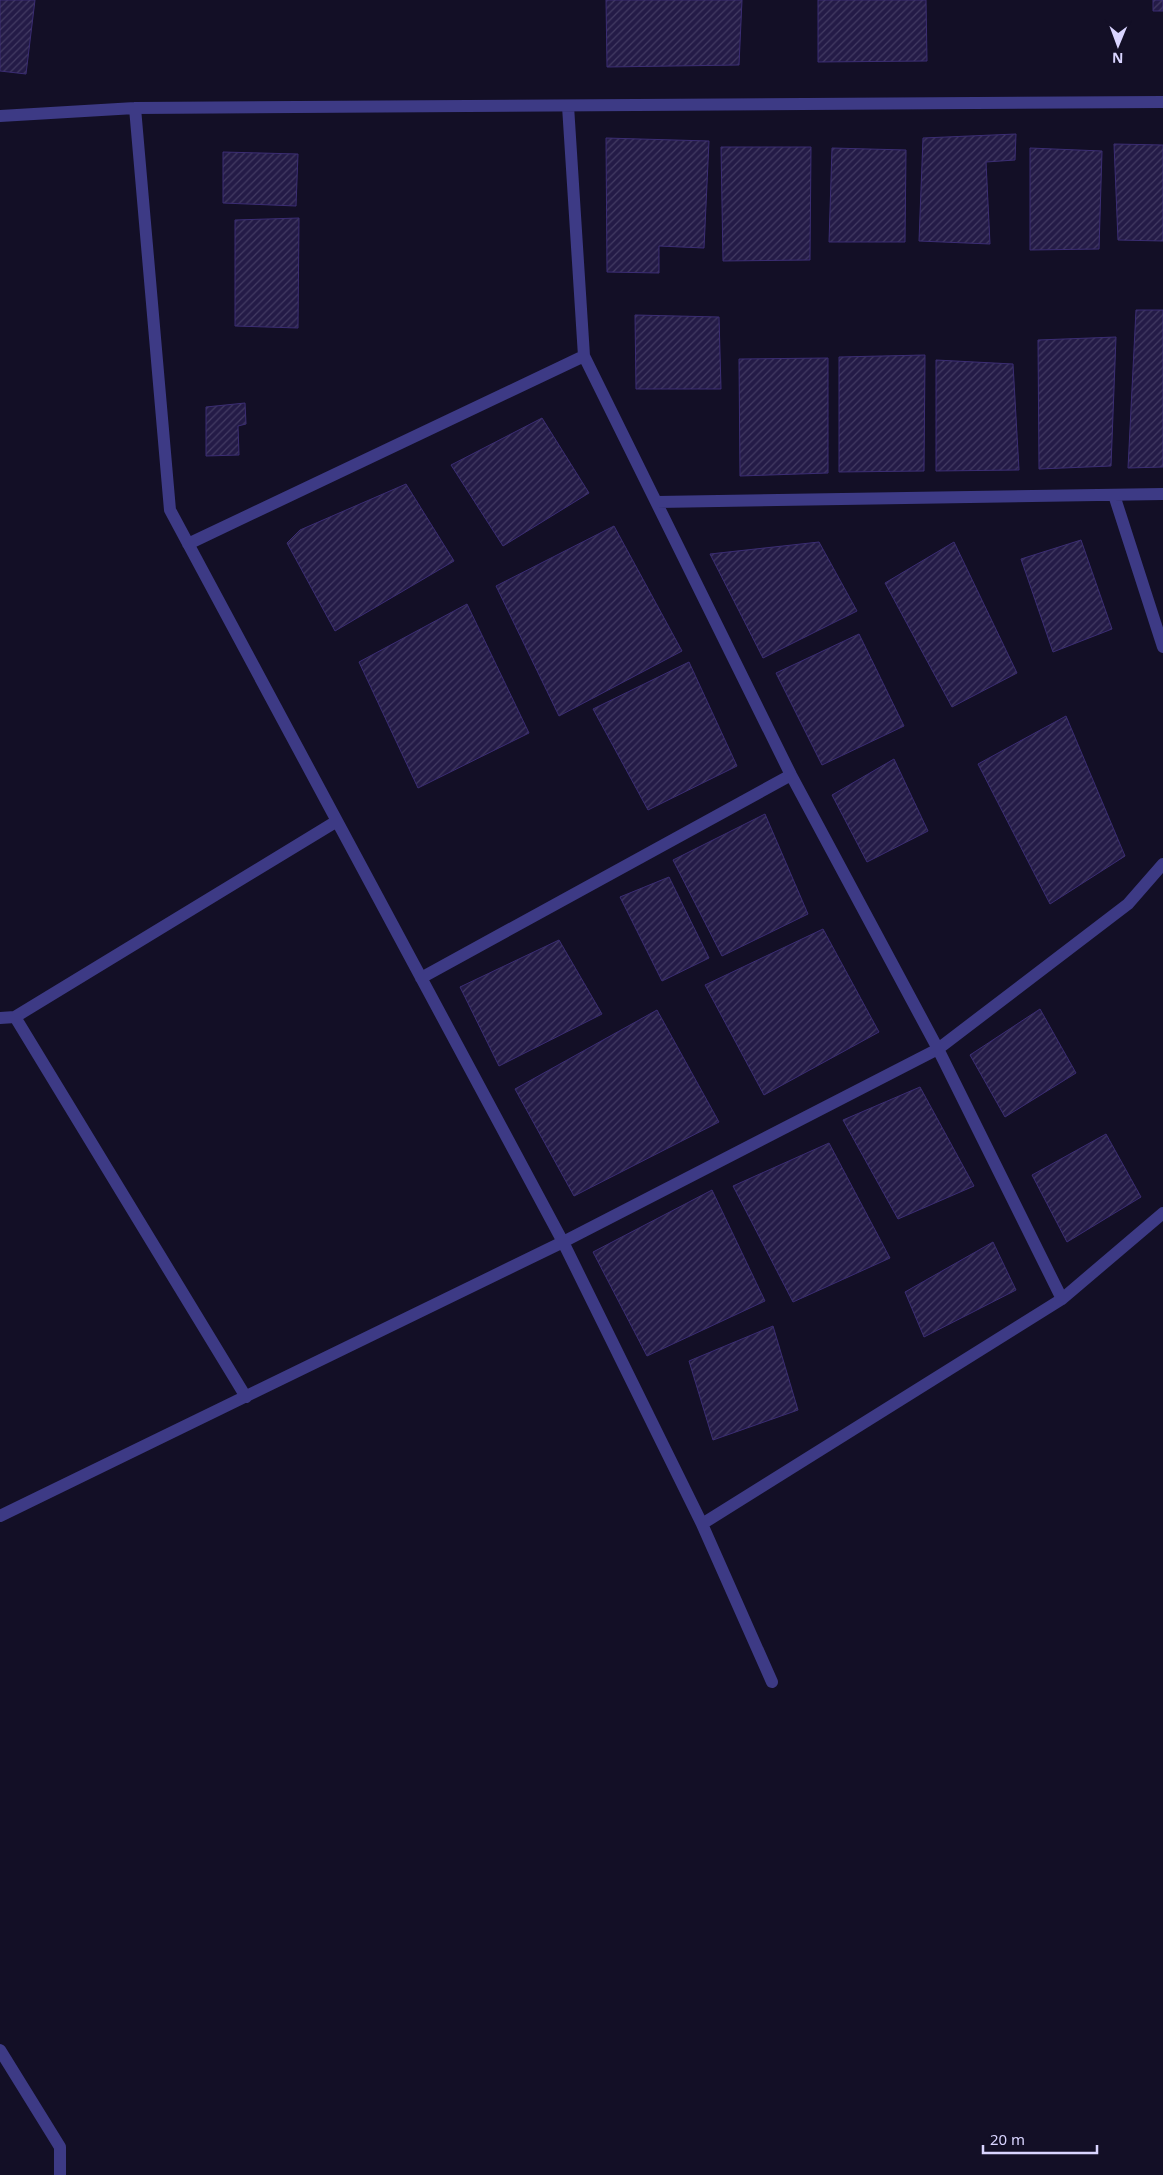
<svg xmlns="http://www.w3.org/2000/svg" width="1163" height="2175" font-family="'Noto Sans',sans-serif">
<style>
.building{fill:url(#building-hatch);stroke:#3b2d73}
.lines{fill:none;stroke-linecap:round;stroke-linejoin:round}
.street{stroke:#3d3a85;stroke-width:12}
</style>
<defs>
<pattern id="building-hatch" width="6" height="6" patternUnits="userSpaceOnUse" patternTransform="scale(1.25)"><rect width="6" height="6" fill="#241b47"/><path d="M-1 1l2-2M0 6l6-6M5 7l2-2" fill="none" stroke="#433b63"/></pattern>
</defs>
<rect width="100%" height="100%" fill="#130f26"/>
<path class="building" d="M0 0H35L26 74 0 71Z
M606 0H742L739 65 607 67Z
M818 0H926L927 61 818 62Z
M1153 0H1163V11H1153Z
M1016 134 1015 160 986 162 990 244 919 241 923 138Z
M606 138 709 141 704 248 659 246V273L607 272Z
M1114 144 1163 145V241L1118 240Z
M721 147H811L810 260 723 261Z
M832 148 906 150 905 242H829Z
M1030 148 1102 151 1099 249 1030 250Z
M223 152 298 154 296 206 223 203Z
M299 218 298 328 235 326V220Z
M1136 310H1163V467L1128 468Z
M635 315 719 317 721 389H636Z
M1116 337 1111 466 1039 469 1038 340Z
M925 355 924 471 839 472V357Z
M828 358V473L740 476 739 359Z
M936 360 1013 364 1019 470 936 471Z
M245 403 246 424 238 426 239 455 206 456V407Z
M542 418 589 493 503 546 451 465Z
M406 484 454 561 335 631 287 543 300 530Z
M614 526 682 651 559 716 496 586Z
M1081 540 1112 629 1053 652 1021 559Z
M819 542 857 611 763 658 710 554Z
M954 542 1017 673 952 707 885 583Z
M467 604 529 733 418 788 359 662Z
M859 634 904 726 822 765 776 673Z
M689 662 737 766 648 810 593 709Z
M1066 716 1125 856 1050 904 978 764Z
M894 759 928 831 867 862 832 795Z
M765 814 808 914 722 956 673 860Z
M669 877 709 958 662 981 620 897Z
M823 929 879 1032 764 1095 705 985Z
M559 940 602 1014 499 1066 460 987Z
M1040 1009 1076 1073 1005 1117 970 1055Z
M657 1010 719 1122 574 1196 515 1089Z
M920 1087 974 1186 898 1219 843 1120Z
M1106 1134 1141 1197 1067 1242 1032 1175Z
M829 1143 890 1258 793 1302 733 1186Z
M712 1190 765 1301 647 1356 593 1252Z
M993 1242 1016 1290 924 1337 905 1292Z
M773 1326 798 1410 713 1440 689 1361Z"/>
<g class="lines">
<path class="street" d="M568 106 584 356 791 775 938 1049 1062 1299
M135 108 170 510 563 1242 702 1524 772 1682
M0 116 135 108 1163 102
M1114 495 1163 647
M657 502 1163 494
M188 544 584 356
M421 978 791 775
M15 1017 246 1397
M0 1018 15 1017 337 821
M0 1516 563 1242 938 1049 1128 904 1163 864
M702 1524 1062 1299 1163 1213
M0 2050 60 2147V2175"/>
</g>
<g transform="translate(1118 45) rotate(181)" stroke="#130f26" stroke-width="4" paint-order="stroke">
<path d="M0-4L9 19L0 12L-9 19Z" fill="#d9d4ff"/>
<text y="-8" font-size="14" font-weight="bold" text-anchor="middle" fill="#d9d4ff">N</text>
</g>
<path d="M983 2145v8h114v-8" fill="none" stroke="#d9d4ff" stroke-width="2.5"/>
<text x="990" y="2145" font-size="15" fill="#d9d4ff" stroke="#130f26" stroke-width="4" paint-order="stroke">20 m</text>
</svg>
